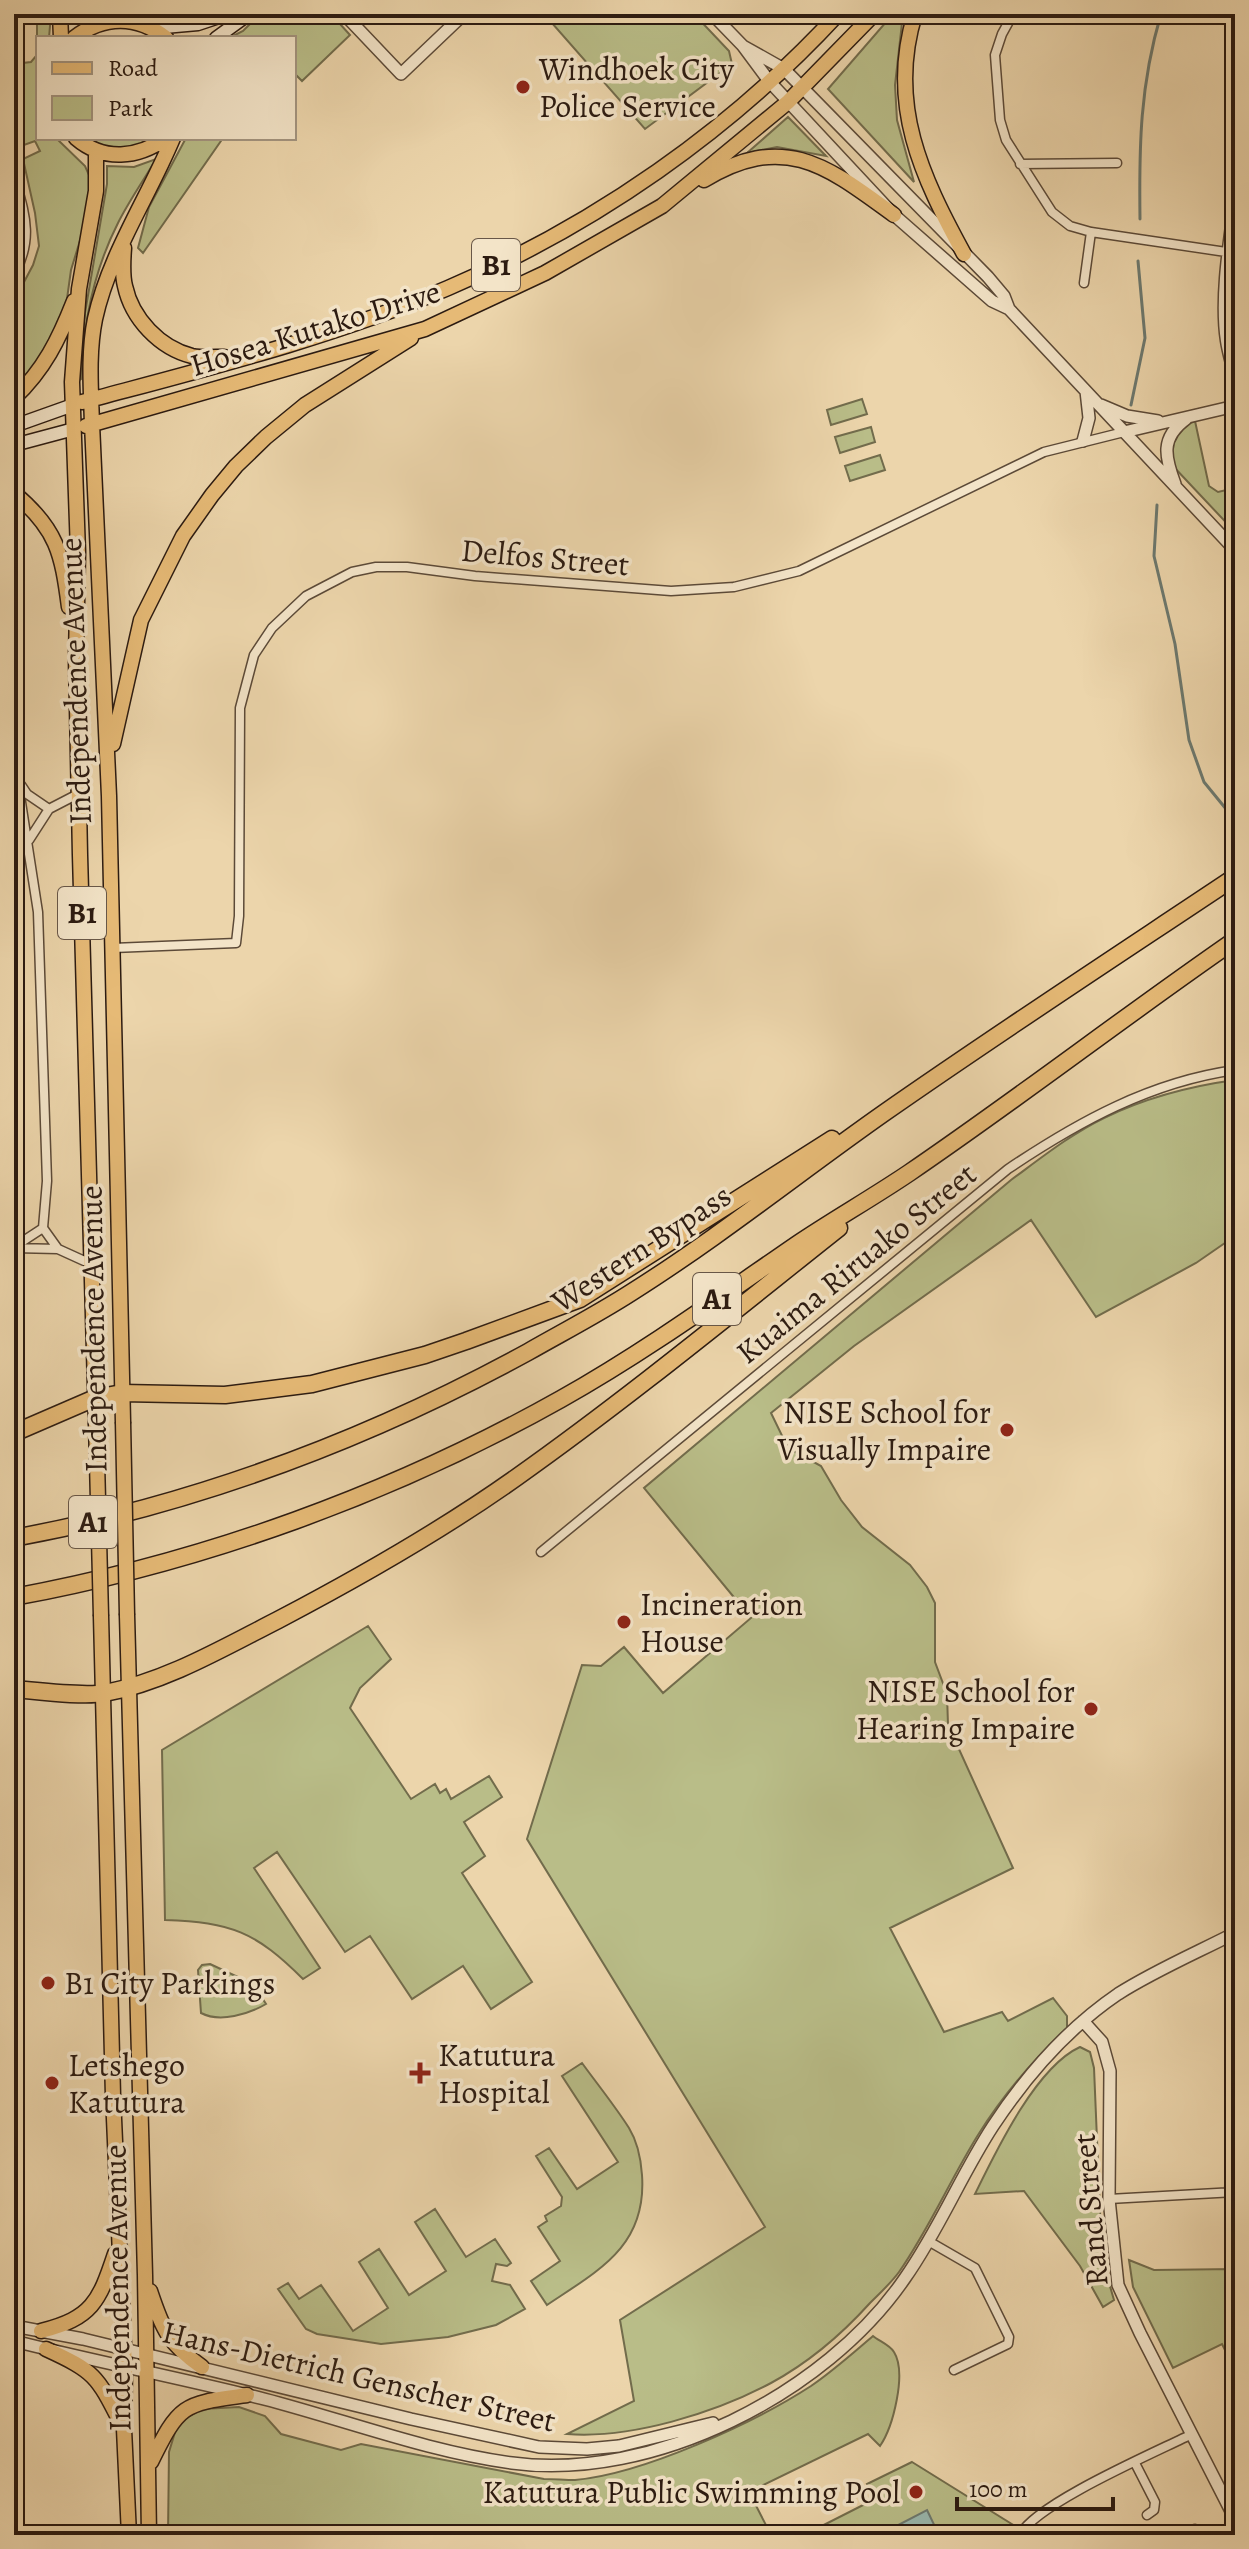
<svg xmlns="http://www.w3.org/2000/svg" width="1249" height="2549" font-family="Alegreya,serif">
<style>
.green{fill:#b9bd88;stroke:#726c4c;stroke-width:2}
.water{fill:#99b8ae;stroke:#6d796f;stroke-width:2}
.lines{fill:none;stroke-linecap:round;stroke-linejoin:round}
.stream{stroke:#6d796f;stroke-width:3}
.minor-casing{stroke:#5c4a38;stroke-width:11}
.tertiary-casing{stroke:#5c4a38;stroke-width:14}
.secondary-casing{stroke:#2c1b11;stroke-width:15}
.primary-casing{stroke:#2c1b11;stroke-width:17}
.motorway-casing{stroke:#2c1b11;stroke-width:19}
.minor{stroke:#f3e4c8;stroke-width:8}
.tertiary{stroke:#f3e4c8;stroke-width:11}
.secondary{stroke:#f3e4c8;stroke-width:12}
.primary{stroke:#e6ba76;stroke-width:14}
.motorway{stroke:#e6ba76;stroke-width:16}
.primary-bridge-casing{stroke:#2c1b11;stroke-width:17;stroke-linecap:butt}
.primary-bridge{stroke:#e6ba76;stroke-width:14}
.poi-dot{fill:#8f2418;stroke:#f3e4c8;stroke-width:3}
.labels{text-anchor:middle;stroke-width:7;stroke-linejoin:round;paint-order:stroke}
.shield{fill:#f3e4c8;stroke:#685748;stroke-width:2}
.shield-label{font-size:30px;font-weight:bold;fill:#2c1b11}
.poi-label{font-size:32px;fill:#2c1b11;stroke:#f3e4c8;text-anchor:start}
.street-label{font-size:32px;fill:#2c1b11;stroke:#f3e4c8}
</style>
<rect width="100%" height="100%" fill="#ecd5ab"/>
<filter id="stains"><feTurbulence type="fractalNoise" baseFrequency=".0025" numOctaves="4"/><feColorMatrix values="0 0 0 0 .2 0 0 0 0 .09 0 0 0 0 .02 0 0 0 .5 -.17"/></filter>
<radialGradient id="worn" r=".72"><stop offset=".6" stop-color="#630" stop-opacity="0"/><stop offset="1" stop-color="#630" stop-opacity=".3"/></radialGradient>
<path class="green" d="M37 14H51L49 38H38V138H56L85 166 89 175 90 185 82 234 71 270 66 306 40 359 14 389V301L33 265 39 246 35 213 23 159 40 151 35 141 24 145 15 143 14 64 31 62 37 55Z
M260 14H331L350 35 302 81 294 73V38H229L243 31Z
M544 14H694L729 51 732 64 645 129Z
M893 14H903L895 85 897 120 914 182 828 89Z
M788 117 826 156 777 147 747 153Z
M86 138H157C128 150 115 154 86 138Z
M186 138H223L143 253 138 248 149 207Z
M156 159C144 180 129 201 118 223 93 272 83 325 81 379L79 380 85 313 107 184V166L134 167Z
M862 399 867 414 831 425 827 410Z
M1195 421 1209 486 1218 492 1235 488V532L1172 465V440L1186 425Z
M871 427 875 442 840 453 835 437Z
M880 455 885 470 850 481 845 466Z
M1235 1080V1236L1196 1263 1096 1317 1031 1220 854 1346 771 1413 788 1448 821 1466 841 1500 862 1527 910 1565 927 1587 935 1603V1662L947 1694 948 1725 1013 1868 890 1928 944 2032 1002 2012 1008 2021 1053 1998 1067 2016V2028C1033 2060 1003 2095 978 2135 950 2180 929 2229 899 2272 891 2283 880 2293 870 2303 842 2334 808 2363 771 2383 715 2413 631 2439 567 2434L634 2401 620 2320 765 2227 527 1839 582 1665 601 1666 624 1647 663 1693 751 1618 644 1488 1011 1180C1041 1158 1071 1134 1104 1118 1145 1098 1191 1086 1235 1080Z
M368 1626 391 1659 360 1688 350 1708 411 1799 435 1784 440 1793 446 1789 451 1799 489 1776 502 1797 464 1822 485 1856 462 1873 532 1982 491 2009 463 1966 412 1999 370 1936 345 1952 277 1852 254 1868 320 1968 303 1979C256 1932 231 1922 165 1920L162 1750Z
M210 1964 253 1984 266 2004C249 2014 220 2023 201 2013L198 1970 202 1965Z
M1080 2047 1090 2052 1094 2068 1102 2259 1114 2300 1103 2307 1080 2266 1024 2191 975 2194C996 2151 1036 2067 1080 2047Z
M582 2063C598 2085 615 2106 629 2128 637 2141 641 2160 642 2175 647 2246 599 2270 547 2305L531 2281 560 2261 538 2227 547 2221 545 2216 561 2206 562 2197 536 2156 549 2148 577 2189 618 2162 562 2076Z
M435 2209 466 2257 495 2239 511 2263 507 2266 496 2264 492 2281 510 2285 525 2309 496 2325 448 2337 381 2344 317 2334 306 2329 278 2289 288 2283 299 2299 321 2285 353 2331 388 2308 359 2262 379 2249 409 2295 446 2271 415 2222Z
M1129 2260 1154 2270 1235 2269V2370L1222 2344 1173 2368 1133 2287Z
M873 2336C879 2341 890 2345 894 2352 907 2373 893 2427 880 2446L868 2434 749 2492 770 2533 777 2530 779 2535H168L169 2452 176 2429 186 2418 202 2409 239 2407 265 2416 281 2434 341 2450 361 2444 544 2479C554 2479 565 2480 575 2480 643 2474 754 2423 811 2386 833 2371 853 2353 873 2336Z
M912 2462 1023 2531 1022 2535H804L875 2499 867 2484Z"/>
<path class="water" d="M927 2510 939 2535H879Z"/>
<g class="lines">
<path class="stream" d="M1140 219C1139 146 1140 85 1161 14
M1131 405 1145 338 1138 261
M1157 505 1154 556 1175 644 1189 740 1204 782 1235 820"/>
<defs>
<path id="minor" d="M1013 14 1002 34 995 55 1000 120 1006 140 1052 212 1070 226 1091 232 1226 252 1235 250
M1020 164 1117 163
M14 175C25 215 34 237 14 276
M1235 189C1229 235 1218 296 1225 341 1227 355 1232 369 1235 384
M1084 283 1091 232
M14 757 38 912 47 1181 43 1228 58 1249
M21 785 27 794 49 809
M29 840 49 809 78 794
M113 948 236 943 239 916 240 708 254 655 272 628 306 596 352 572 376 567H407L475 576 671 591 734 587 799 571 1044 452 1124 432
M14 1247 43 1228
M14 1248 58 1249 91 1264
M541 1552 1008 1169C1078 1122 1150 1082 1235 1070
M1229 2192 1235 2119
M1109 2199 1235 2192
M930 2242 975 2268 1009 2337 1008 2344 954 2370
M1135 2463 1155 2502 1154 2510 1147 2515
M1020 2535C1035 2504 1156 2452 1192 2434
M1177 2535 1195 2529 1201 2535"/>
<path id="tertiary" d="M344 14 401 74 464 14
M712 14 743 46 769 81 894 215 992 301 1009 309
M743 46 784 69 988 277 1004 296 1009 309 1235 550
M1101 405 1127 416 1158 421
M1124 432 1235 406
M1083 441 1089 418 1086 391
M1175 484C1165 457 1160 438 1186 419
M1083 2021 1102 2042 1110 2071 1109 2199 1118 2285 1140 2333 1235 2519
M14 2326 83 2339 411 2419 539 2447 587 2449 619 2446 713 2423
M14 2341C97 2362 181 2378 264 2399 345 2420 429 2452 512 2463 652 2482 826 2394 905 2278 939 2230 961 2175 993 2126 1026 2076 1068 2028 1118 1994 1154 1971 1196 1953 1235 1933"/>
<path id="secondary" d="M153 28 198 24 228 14
M216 38 249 14
M14 426 73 405
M14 445 74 429"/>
<path id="primary" d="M60 14 61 38
M915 14C887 104 922 177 964 254
M74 38C104 15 137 15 166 38
M76 138C104 162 138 158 166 138
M704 180C785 131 828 167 894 215
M124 248C123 261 122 274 125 286 132 319 160 348 192 356 202 358 214 357 224 357
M14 398C44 370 59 339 74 301
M82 402C205 369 331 338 448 288 595 225 730 131 838 14
M86 426 425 329 545 273 662 206 788 102 874 14
M14 493C57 529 62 553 69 607
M113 744 141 620 183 536 212 495 236 466 266 437 305 405 411 338
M123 1422 109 796 92 424C91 390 88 353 95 319 109 255 148 198 173 138
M96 1423 80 855 76 659 78 552 72 382 79 289 96 191V151
M127 1615 145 2275 149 2535
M101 1616 113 2096 125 2368 124 2429 129 2535
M150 2291C163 2330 168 2343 202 2367
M41 2331C92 2318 99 2302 115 2254
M46 2349C96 2372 97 2376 122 2425
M151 2462C180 2403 183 2404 247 2395"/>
<path id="motorway" d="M14 1433 95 1398 122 1393 225 1395 312 1384 425 1355 466 1341 580 1299 832 1139
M14 1538C197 1504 365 1441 528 1352 563 1332 598 1314 632 1292 719 1237 800 1172 884 1113 1000 1032 1118 955 1235 877
M14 1597C204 1562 392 1494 561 1399 643 1353 719 1298 796 1245 833 1220 872 1198 909 1173 1019 1098 1125 1016 1235 940
M14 1689C38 1691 83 1697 105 1693 165 1682 223 1648 278 1620 360 1577 441 1531 517 1477 627 1399 733 1312 839 1228"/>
</defs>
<use href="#minor" class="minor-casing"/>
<use href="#tertiary" class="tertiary-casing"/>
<use href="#secondary" class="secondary-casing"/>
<use href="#primary" class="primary-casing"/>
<use href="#motorway" class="motorway-casing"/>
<use href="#minor" class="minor"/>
<use href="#tertiary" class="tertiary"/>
<use href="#secondary" class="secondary"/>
<use href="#primary" class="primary"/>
<use href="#motorway" class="motorway"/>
<defs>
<path id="primary-bridge" d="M123 1422 127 1615
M96 1423 101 1616"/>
</defs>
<use href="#primary-bridge" class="primary-bridge-casing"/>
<use href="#primary-bridge" class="primary-bridge"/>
</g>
<g class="poi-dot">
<circle cx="523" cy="87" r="8"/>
<circle cx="1007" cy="1430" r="8"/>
<circle cx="624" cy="1622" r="8"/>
<circle cx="1091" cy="1709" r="8"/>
<circle cx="48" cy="1983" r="8"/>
<path d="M416 2061h8v8h8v8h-8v8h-8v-8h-8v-8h8z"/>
<circle cx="52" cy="2083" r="8"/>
<circle cx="916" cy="2492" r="8"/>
</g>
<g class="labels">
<g class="shield">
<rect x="472" y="239" width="48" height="52" rx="6"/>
<rect x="58" y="887" width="48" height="52" rx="6"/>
<rect x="693" y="1273" width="48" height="52" rx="6"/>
<rect x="69" y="1496" width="48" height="52" rx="6"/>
</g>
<g class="shield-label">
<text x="496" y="275">B1</text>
<text x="82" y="923">B1</text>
<text x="717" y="1309">A1</text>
<text x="93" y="1532">A1</text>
</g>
<g class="poi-label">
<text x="539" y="80">Windhoek City<tspan x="539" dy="37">Police Service</tspan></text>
<text x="991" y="1423" text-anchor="end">NISE School for<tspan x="991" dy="37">Visually Impaire</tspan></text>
<text x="640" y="1615">Incineration<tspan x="640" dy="37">House</tspan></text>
<text x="1075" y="1702" text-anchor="end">NISE School for<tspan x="1075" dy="37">Hearing Impaire</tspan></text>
<text x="64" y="1994">B1 City Parkings</text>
<text x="438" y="2066">Katutura<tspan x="438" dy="37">Hospital</tspan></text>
<text x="68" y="2076">Letshego<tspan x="68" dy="37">Katutura</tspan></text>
<text x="900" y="2503" text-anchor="end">Katutura Public Swimming Pool</text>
</g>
<g class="street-label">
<text transform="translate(315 328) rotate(-17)" y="11">Hosea Kutako Drive</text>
<text transform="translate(545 557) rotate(5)" y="11">Delfos Street</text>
<text transform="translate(75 681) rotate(-92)" y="11">Independence Avenue</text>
<text transform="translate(641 1248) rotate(-33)" y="11">Western Bypass</text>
<text transform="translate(856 1263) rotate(-39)" y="11">Kuaima Riruako Street</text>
<text transform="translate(93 1329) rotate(-91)" y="11">Independence Avenue</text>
<text transform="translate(1090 2210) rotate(-95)" y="11">Rand Street</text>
<text transform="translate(117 2288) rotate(-91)" y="11">Independence Avenue</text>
<text transform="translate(359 2376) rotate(13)" y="11">Hans-Dietrich Genscher Street</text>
</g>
</g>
<rect width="1249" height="2549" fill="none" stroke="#ecd5ab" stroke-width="48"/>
<rect x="16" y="16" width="1217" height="2517" fill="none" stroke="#2c1b11" stroke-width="4"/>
<rect x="24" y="24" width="1201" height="2501" fill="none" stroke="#2c1b11" stroke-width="2"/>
<rect x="36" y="36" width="260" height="104" fill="#f3e4c8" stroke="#a3947f" stroke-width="2"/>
<rect x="52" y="62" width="40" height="12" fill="#e6ba76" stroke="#a3947f" stroke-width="2"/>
<text x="108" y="76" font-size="24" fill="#2c1b11">Road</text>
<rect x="52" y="96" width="40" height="24" fill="#b9bd88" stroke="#a3947f" stroke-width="2"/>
<text x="108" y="116" font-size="24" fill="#2c1b11">Park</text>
<path d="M957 2497v12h156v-12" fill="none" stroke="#2c1b11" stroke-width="4"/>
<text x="969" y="2497" font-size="24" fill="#2c1b11" stroke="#f3e4c8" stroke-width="6" paint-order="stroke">100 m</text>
<rect width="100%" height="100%" filter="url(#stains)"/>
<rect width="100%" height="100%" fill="url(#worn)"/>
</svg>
